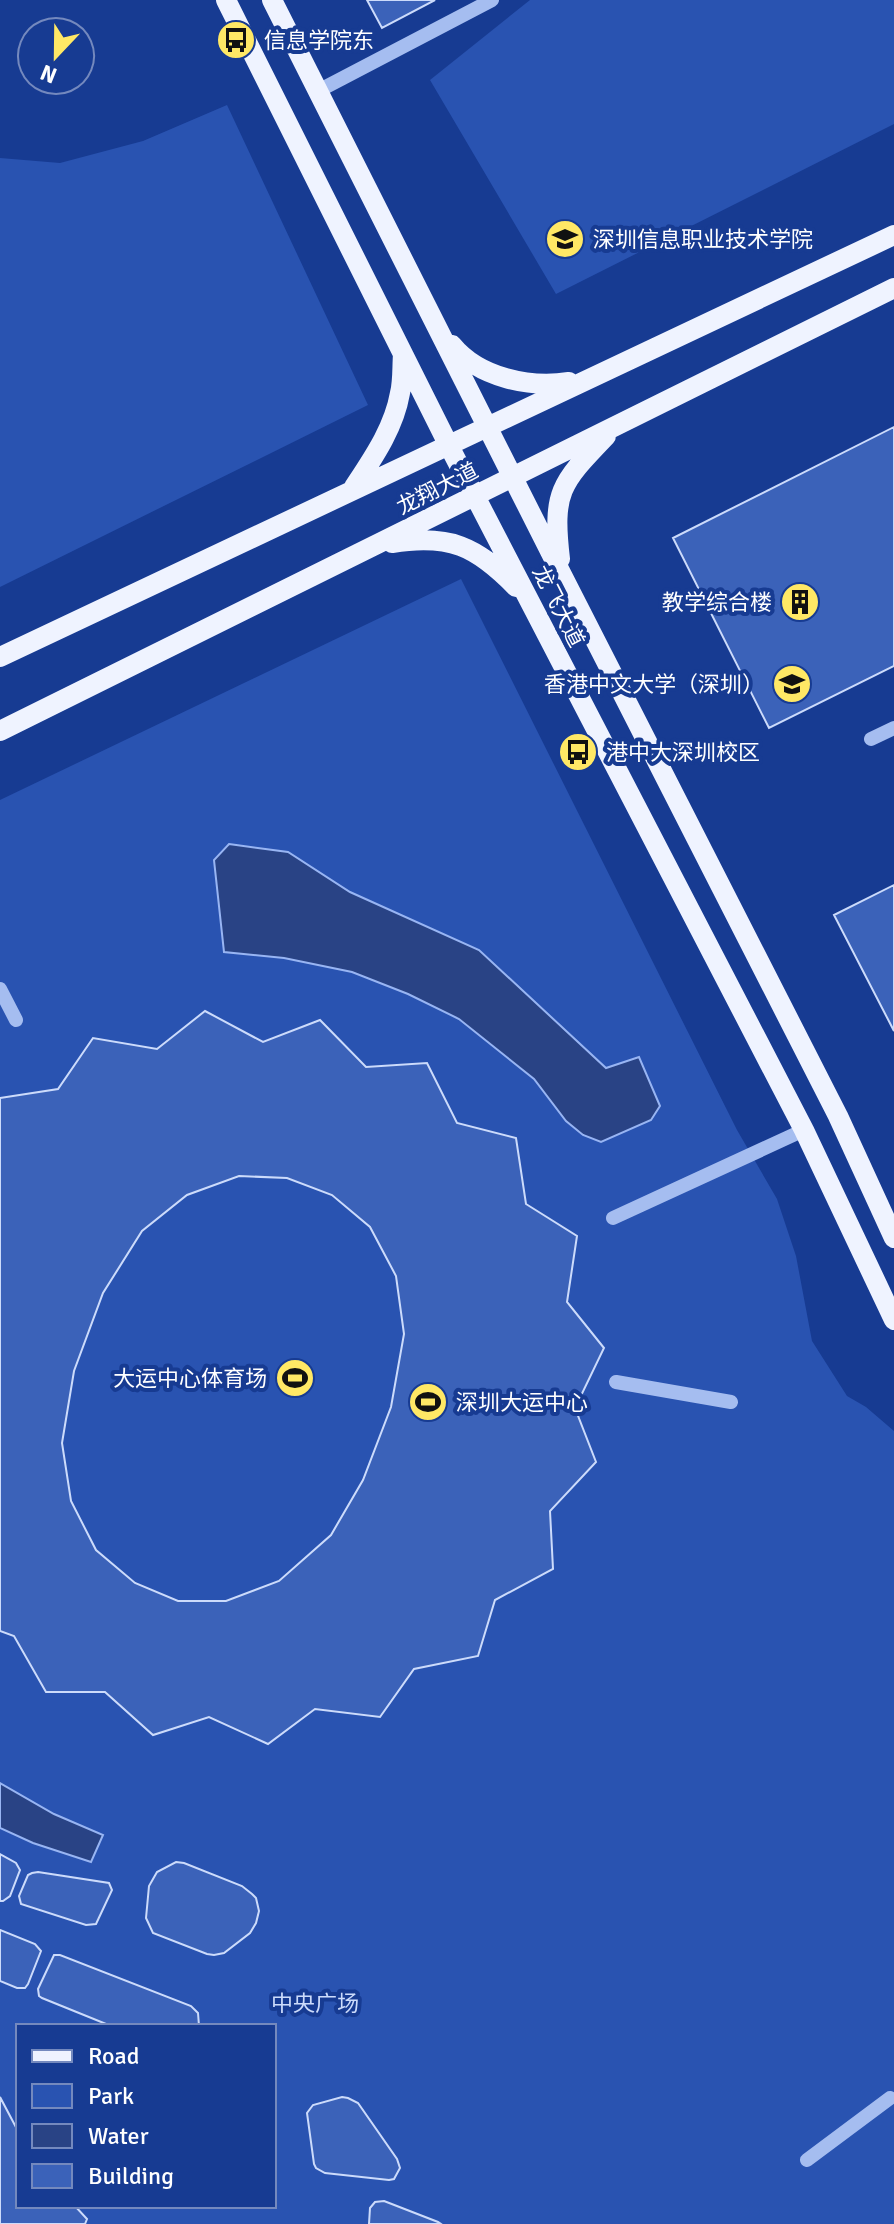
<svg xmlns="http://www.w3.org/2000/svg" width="894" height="2224" font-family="Signika,'Noto Sans SC',sans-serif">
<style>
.green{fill:#2953b1;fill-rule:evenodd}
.water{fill:#294385;stroke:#98b5f3;stroke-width:2}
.building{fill:#3b62b9;stroke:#ccdbfb;stroke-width:2;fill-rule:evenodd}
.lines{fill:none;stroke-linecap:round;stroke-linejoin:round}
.minor{stroke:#a5bdf0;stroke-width:14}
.major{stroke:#eff3ff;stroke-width:20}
.labels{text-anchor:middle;stroke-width:8;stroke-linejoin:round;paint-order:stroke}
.poi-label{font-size:22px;fill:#fff;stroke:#173b92;text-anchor:start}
.street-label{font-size:22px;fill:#fff;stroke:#173b92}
.park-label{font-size:22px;fill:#ccdbfb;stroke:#173b92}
</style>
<rect width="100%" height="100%" fill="#173b92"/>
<path class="green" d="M530 0H894V124L556 294 430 80Z
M227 105 368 405 0 587V158L60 163 143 141Z
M461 579 737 1130 777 1199 796 1256 812 1341 847 1396 866 1407 894 1431V2224H0V800ZM18 2026H274V2206H18Z"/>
<path class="water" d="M229 844 288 852 350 892 479 950 606 1068 639 1057 660 1106 651 1120 601 1142 583 1135 566 1121 534 1079 459 1019 408 994 352 972 284 958 224 952 214 860Z
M0 1783 54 1814 103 1835 91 1862 33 1843 0 1828Z"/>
<path class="building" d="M367 0H435L382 28Z
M894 427V666L769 728 673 538Z
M894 885V1031L834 915Z
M205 1011 263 1042 320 1020 366 1067 427 1063 457 1123 516 1138 526 1204 577 1236 567 1302 604 1348 575 1408 596 1462 550 1511 553 1569 495 1600 478 1656 414 1669 380 1717 315 1709 268 1744 209 1717 153 1735 105 1692H46L14 1636 0 1631V1098L58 1089 93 1038 157 1049ZM239 1176 287 1178 332 1195 370 1227 396 1276 404 1334 391 1407 363 1480 331 1535 279 1581 226 1601H178L135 1583 96 1550 71 1501 62 1443 74 1371 103 1293 142 1231 187 1195Z
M0 1854 16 1863 20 1870 10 1896 3 1901H0Z
M176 1862 184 1863 242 1886 252 1894 256 1898 259 1911 256 1923 250 1933 224 1953 214 1955 207 1954 153 1933 146 1918 149 1886 157 1872Z
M38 1872 109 1883 112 1890 96 1924 86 1925 21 1904 19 1896 28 1875 32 1873Z
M0 1930 35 1944 41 1951 28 1984 25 1988H17L0 1981Z
M54 1955H60L191 2006 198 2013 199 2026H111L42 1998 39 1996 38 1989Z
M0 2097 18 2131V2206H75L87 2219 85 2224H0Z
M342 2097 348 2098 358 2103 397 2159 400 2168 394 2179 389 2180 325 2173 316 2168 314 2164 307 2113 313 2105Z
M384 2201 438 2222 441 2224H369L370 2208 375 2202Z"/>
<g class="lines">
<path class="minor" d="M318 91 492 0
M871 739 894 728
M0 989 16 1020
M613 1218 804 1130
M616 1382 731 1402
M807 2160 890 2098"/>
<path class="major" d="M226 0 448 444 804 1130 894 1320
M272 0 562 575 838 1116 894 1238
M452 345C479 378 530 388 569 382
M354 487C373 458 394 428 400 393 403 381 402 367 403 354
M392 543C450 534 476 546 516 587
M560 559C552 491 561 483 606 436
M0 657 894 235
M0 731 894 288"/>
</g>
<defs>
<symbol id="bus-disc" viewBox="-11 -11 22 22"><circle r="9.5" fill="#ffe865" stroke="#173b92"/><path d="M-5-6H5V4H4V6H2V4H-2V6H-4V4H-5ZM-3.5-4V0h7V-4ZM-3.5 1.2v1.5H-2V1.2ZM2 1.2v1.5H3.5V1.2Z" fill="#111"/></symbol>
<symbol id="university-disc" viewBox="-11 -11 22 22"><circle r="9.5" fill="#ffe865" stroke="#173b92"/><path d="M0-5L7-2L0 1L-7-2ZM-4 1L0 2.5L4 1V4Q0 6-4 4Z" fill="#111"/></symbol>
<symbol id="building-disc" viewBox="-11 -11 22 22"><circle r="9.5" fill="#ffe865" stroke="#173b92"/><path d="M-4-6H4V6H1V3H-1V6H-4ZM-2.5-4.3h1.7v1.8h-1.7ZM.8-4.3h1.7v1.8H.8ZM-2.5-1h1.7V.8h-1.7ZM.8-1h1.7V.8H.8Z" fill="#111"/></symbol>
<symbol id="stadium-disc" viewBox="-11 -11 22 22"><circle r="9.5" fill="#ffe865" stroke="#173b92"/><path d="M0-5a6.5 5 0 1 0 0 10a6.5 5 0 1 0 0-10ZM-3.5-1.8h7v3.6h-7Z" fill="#111"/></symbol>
</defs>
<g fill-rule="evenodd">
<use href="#bus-disc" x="214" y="18" width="44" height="44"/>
<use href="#university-disc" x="543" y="217" width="44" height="44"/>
<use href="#building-disc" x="778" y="580" width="44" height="44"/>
<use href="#university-disc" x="770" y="662" width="44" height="44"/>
<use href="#bus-disc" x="556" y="730" width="44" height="44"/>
<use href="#stadium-disc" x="273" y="1356" width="44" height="44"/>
<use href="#stadium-disc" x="406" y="1380" width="44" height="44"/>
</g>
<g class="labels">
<g class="poi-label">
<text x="264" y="48">信息学院东</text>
<text x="593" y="247">深圳信息职业技术学院</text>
<text x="772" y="610" text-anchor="end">教学综合楼</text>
<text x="764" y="692" text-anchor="end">香港中文大学（深圳）</text>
<text x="606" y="760">港中大深圳校区</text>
<text x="267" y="1386" text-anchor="end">大运中心体育场</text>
<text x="456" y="1410">深圳大运中心</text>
</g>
<g class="street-label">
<text transform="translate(437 488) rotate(-27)" y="8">龙翔大道</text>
<text transform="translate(559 606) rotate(63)" y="8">龙飞大道</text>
</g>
<g class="park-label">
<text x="315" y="2011">中央广场</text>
</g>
</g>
<rect x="16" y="2024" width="260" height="184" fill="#173b92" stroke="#7489be" stroke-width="2"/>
<rect x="32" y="2050" width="40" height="12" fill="#eff3ff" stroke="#7489be" stroke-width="2"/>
<text x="88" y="2064" font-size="24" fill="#ffffff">Road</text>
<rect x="32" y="2084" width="40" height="24" fill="#2953b1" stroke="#7489be" stroke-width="2"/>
<text x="88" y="2104" font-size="24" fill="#ffffff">Park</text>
<rect x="32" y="2124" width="40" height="24" fill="#294385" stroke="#7489be" stroke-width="2"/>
<text x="88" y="2144" font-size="24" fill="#ffffff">Water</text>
<rect x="32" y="2164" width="40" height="24" fill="#3b62b9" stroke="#7489be" stroke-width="2"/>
<text x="88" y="2184" font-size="24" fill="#ffffff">Building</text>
<g transform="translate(56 56) rotate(202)"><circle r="38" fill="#173b92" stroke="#7489be" stroke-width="2"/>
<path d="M0-6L14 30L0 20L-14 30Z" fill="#ffe865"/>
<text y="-12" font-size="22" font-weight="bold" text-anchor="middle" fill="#ffffff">N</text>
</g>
</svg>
